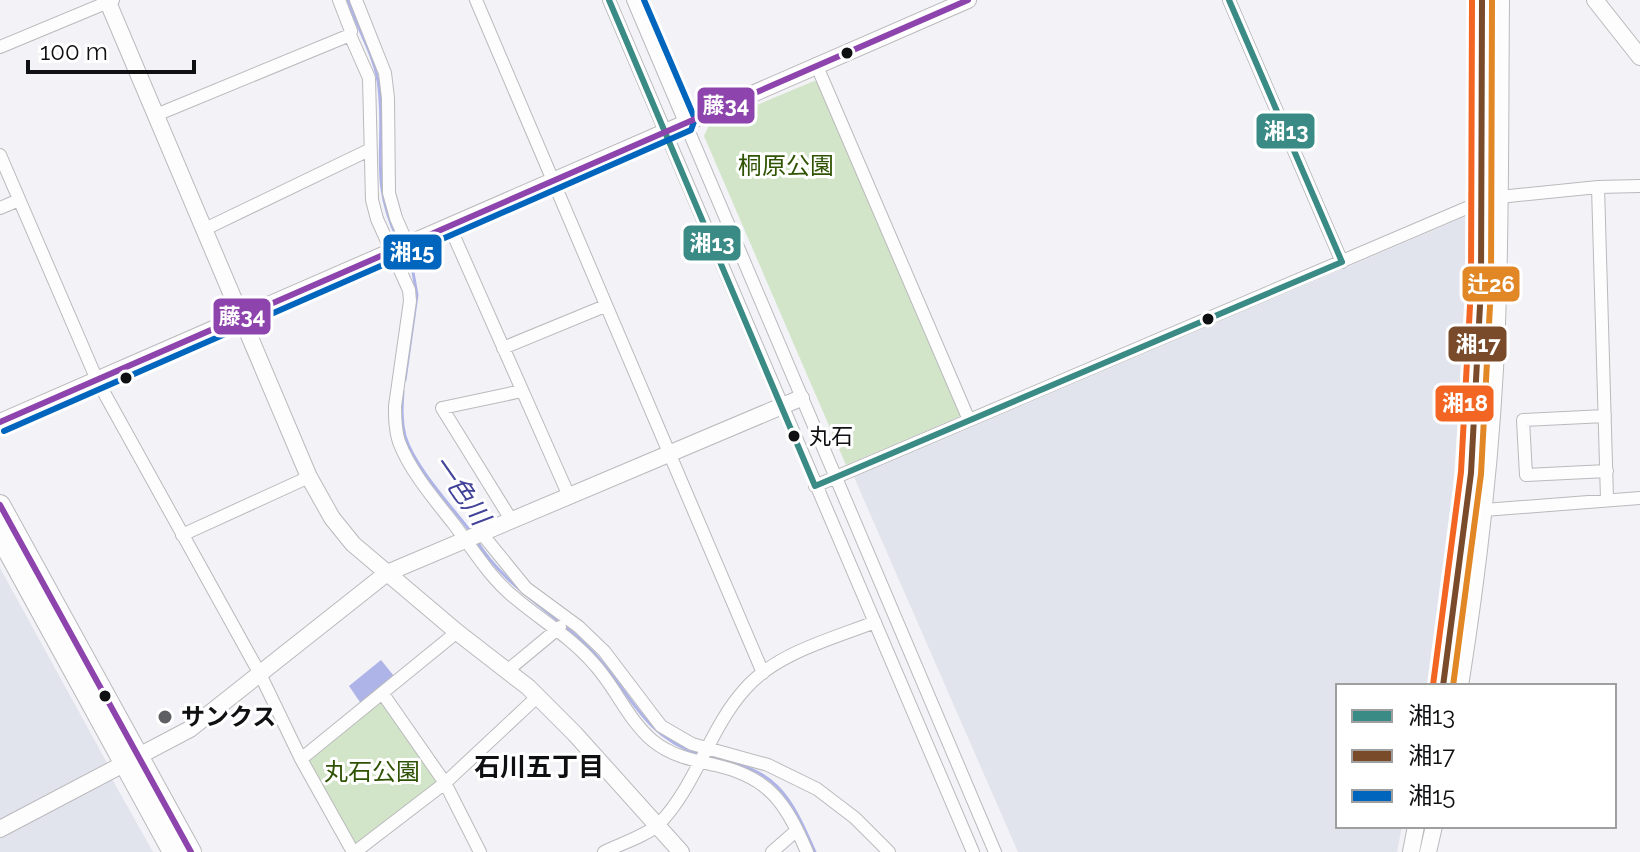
<svg xmlns="http://www.w3.org/2000/svg" width="1640" height="852" font-family="Raleway,'Noto Sans JP',sans-serif">
<style>
.built{fill:#e1e3ed}
.green{fill:#d3e5c8}
.water{fill:#aeb4e8}
.lines{fill:none;stroke-linecap:round;stroke-linejoin:round}
.stream{stroke:#aeb4e8;stroke-width:3}
.minor-casing{stroke:#bababd;stroke-width:14}
.tertiary-casing{stroke:#bababd;stroke-width:18}
.primary-casing{stroke:#bababd;stroke-width:22}
.minor{stroke:#fdfdfe;stroke-width:12}
.tertiary{stroke:#fdfdfe;stroke-width:16}
.primary{stroke:#fdfdfe;stroke-width:20}
.bus-1-casing{stroke:#fff;stroke-width:12}
.bus-2-casing{stroke:#fff;stroke-width:12}
.bus-3-casing{stroke:#fff;stroke-width:12}
.bus-4-casing{stroke:#fff;stroke-width:12}
.bus-5-casing{stroke:#fff;stroke-width:12}
.bus-6-casing{stroke:#fff;stroke-width:12}
.bus-1{stroke:#3a8a85;stroke-width:6}
.bus-2{stroke:#7a4b2a;stroke-width:6}
.bus-3{stroke:#0065bd;stroke-width:6}
.bus-4{stroke:#8e44ad;stroke-width:6}
.bus-5{stroke:#e18726;stroke-width:6}
.bus-6{stroke:#f26522;stroke-width:6}
.bus-dot{fill:#0f1012;stroke:#fff;stroke-width:3}
.poi-dot{fill:#5e5f62;stroke:#fff;stroke-width:3}
.labels{text-anchor:middle;stroke-width:6;stroke-linejoin:round;paint-order:stroke}
.bus-label{font-size:22px;fill:#0f1012;stroke:#fff;text-anchor:start}
.park-label{font-size:24px;fill:#2f5303;stroke:#fff}
.poi-label{font-size:24px;font-weight:bold;fill:#0f1012;stroke:#fff;text-anchor:start}
.water-label{font-size:26px;font-style:italic;fill:#414298;stroke:#fff}
.neighbourhood-label{font-size:26px;font-weight:bold;fill:#0f1012;stroke:#fff}
.line-badge{stroke:#fff;stroke-width:3}
.badge-label{font-size:22px;text-anchor:middle;font-weight:bold;fill:#fff}
</style>
<rect width="100%" height="100%" fill="#f2f2f7"/>
<path class="built" d="M1467 216 1472 221 1447 571 1429 686H1338V826H1402L1397 852H1018L854 477Z
M0 568 107 763 0 819Z
M112 779 153 852H0V837Z"/>
<path class="green" d="M814 81 819 82 961 416 846 465 704 136 709 125Z
M383 694 445 783 355 852 301 759Z"/>
<path class="water" d="M381 660 398 681 364 708 349 686Z"/>
<g class="lines">
<path class="stream" d="M348 0C357 29 376 57 379 88 386 147 369 180 398 240
M402 251 413 272 417 295 405 380
M403 391C402 406 401 421 405 436 414 466 450 505 470 531
M476 540C504 586 549 609 586 645 629 685 637 733 698 754
M709 756C777 771 788 791 815 852"/>
<defs>
<path id="minor" d="M339 0 351 31 350 35 369 78 372 200 377 219 409 290 410 301 395 406C395 418 395 430 399 442 410 471 434 499 453 523 473 549 489 577 515 598 541 620 572 638 594 664 616 688 628 720 653 741 672 756 692 760 715 765 769 777 786 803 807 852
M356 0 385 73 388 98 389 193 396 218 407 243
M476 0 763 673
M609 0 973 852
M633 0 995 852
M1229 0 1342 262
M0 47 113 0
M816 64 969 420
M156 115 350 35
M0 155 97 380 260 674 301 759 353 852
M1598 187 1607 499
M1499 197 1598 187 1640 186
M0 208 19 200
M449 225 569 496
M205 229 369 150
M503 348 605 306
M1605 416 1523 420 1526 475 1607 471
M815 486 1483 201
M1484 510 1640 498
M512 521 442 408 522 391
M482 534 526 588 579 627 604 651 661 726 692 744 768 765 817 789 855 818 889 852
M182 535 309 477
M507 671 560 627
M383 694 445 783 480 852
M301 759 457 632
M355 852 445 783 537 697
M604 852C620 844 646 836 659 824 696 786 709 729 745 689 776 653 832 639 875 622
M772 852 797 830"/>
<path id="tertiary" d="M107 0 309 477 332 518 353 544 457 632 528 687 575 734 681 852
M1595 0 1640 57
M0 422 968 0
M1443 686 1471 473 1481 287 1482 0
M1460 686C1479 566 1493 444 1497 323 1501 215 1500 107 1501 0
M0 829 190 729 387 573 801 398
M1411 852 1416 826
M1428 852 1434 826"/>
<path id="primary" d="M0 505 191 852
M0 536 173 852"/>
</defs>
<use href="#minor" class="minor-casing"/>
<use href="#tertiary" class="tertiary-casing"/>
<use href="#primary" class="primary-casing"/>
<use href="#minor" class="minor"/>
<use href="#tertiary" class="tertiary"/>
<use href="#primary" class="primary"/>
<defs>
<path id="bus-1" d="M609 0 815 486
M1229 0 1342 262
M815 486 1342 262"/>
<path id="bus-2" d="M1443 686 1471 473 1481 287 1482 0"/>
<path id="bus-3" d="M4 431 691 130 695 119 644 0"/>
<path id="bus-4" d="M0 422 968 0
M0 505 191 852"/>
<path id="bus-5" d="M1453 686 1481 474 1491 287 1492 0"/>
<path id="bus-6" d="M1433 685 1461 472 1471 287 1472 0"/>
</defs>
<use href="#bus-1" class="bus-1-casing"/>
<use href="#bus-2" class="bus-2-casing"/>
<use href="#bus-3" class="bus-3-casing"/>
<use href="#bus-4" class="bus-4-casing"/>
<use href="#bus-5" class="bus-5-casing"/>
<use href="#bus-6" class="bus-6-casing"/>
<use href="#bus-1" class="bus-1"/>
<use href="#bus-2" class="bus-2"/>
<use href="#bus-3" class="bus-3"/>
<use href="#bus-4" class="bus-4"/>
<use href="#bus-5" class="bus-5"/>
<use href="#bus-6" class="bus-6"/>
</g>
<g class="bus-dot">
<circle cx="847" cy="53" r="7"/>
<circle cx="1208" cy="319" r="7"/>
<circle cx="126" cy="378" r="7"/>
<circle cx="794" cy="436" r="7"/>
<circle cx="105" cy="696" r="7"/>
</g>
<circle class="poi-dot" cx="165" cy="717" r="8"/>
<g class="labels">
<g class="bus-label">
<text x="809" y="444">丸石</text>
</g>
<g class="park-label">
<text x="786" y="174">桐原公園</text>
<text x="372" y="780">丸石公園</text>
</g>
<g class="poi-label">
<text x="181" y="725">サンクス</text>
</g>
<g class="water-label">
<text transform="translate(461 490) rotate(55)" y="9">一色川</text>
</g>
<g class="neighbourhood-label">
<text x="539" y="776">石川五丁目</text>
</g>
</g>
<g class="line-badge">
<rect x="696" y="86" width="60" height="39" rx="8" fill="#8e44ad"/>
<rect x="1255" y="112" width="61" height="38" rx="8" fill="#3a8a85"/>
<rect x="682" y="224" width="60" height="38" rx="8" fill="#3a8a85"/>
<rect x="382" y="233" width="61" height="38" rx="8" fill="#0065bd"/>
<rect x="1461" y="265" width="60" height="38" rx="8" fill="#e18726"/>
<rect x="212" y="297" width="60" height="39" rx="8" fill="#8e44ad"/>
<rect x="1447" y="325" width="61" height="38" rx="8" fill="#7a4b2a"/>
<rect x="1434" y="384" width="61" height="39" rx="8" fill="#f26522"/>
</g>
<g class="badge-label">
<text x="726" y="113">藤34</text>
<text x="1286" y="139">湘13</text>
<text x="712" y="251">湘13</text>
<text x="412" y="260">湘15</text>
<text x="1491" y="292">辻26</text>
<text x="242" y="324">藤34</text>
<text x="1478" y="352">湘17</text>
<text x="1465" y="411">湘18</text>
</g>
<rect x="1336" y="684" width="280" height="144" fill="#ffffff" stroke="#9f9fa0" stroke-width="2"/>
<rect x="1352" y="710" width="40" height="12" fill="#3a8a85" stroke="#9f9fa0" stroke-width="2"/>
<text x="1408" y="724" font-size="24" fill="#0f1012">湘13</text>
<rect x="1352" y="750" width="40" height="12" fill="#7a4b2a" stroke="#9f9fa0" stroke-width="2"/>
<text x="1408" y="764" font-size="24" fill="#0f1012">湘17</text>
<rect x="1352" y="790" width="40" height="12" fill="#0065bd" stroke="#9f9fa0" stroke-width="2"/>
<text x="1408" y="804" font-size="24" fill="#0f1012">湘15</text>
<path d="M28 60v12h166v-12" fill="none" stroke="#0f1012" stroke-width="4"/>
<text x="40" y="60" font-size="24" fill="#0f1012" stroke="#ffffff" stroke-width="6" paint-order="stroke">100 m</text>
</svg>
